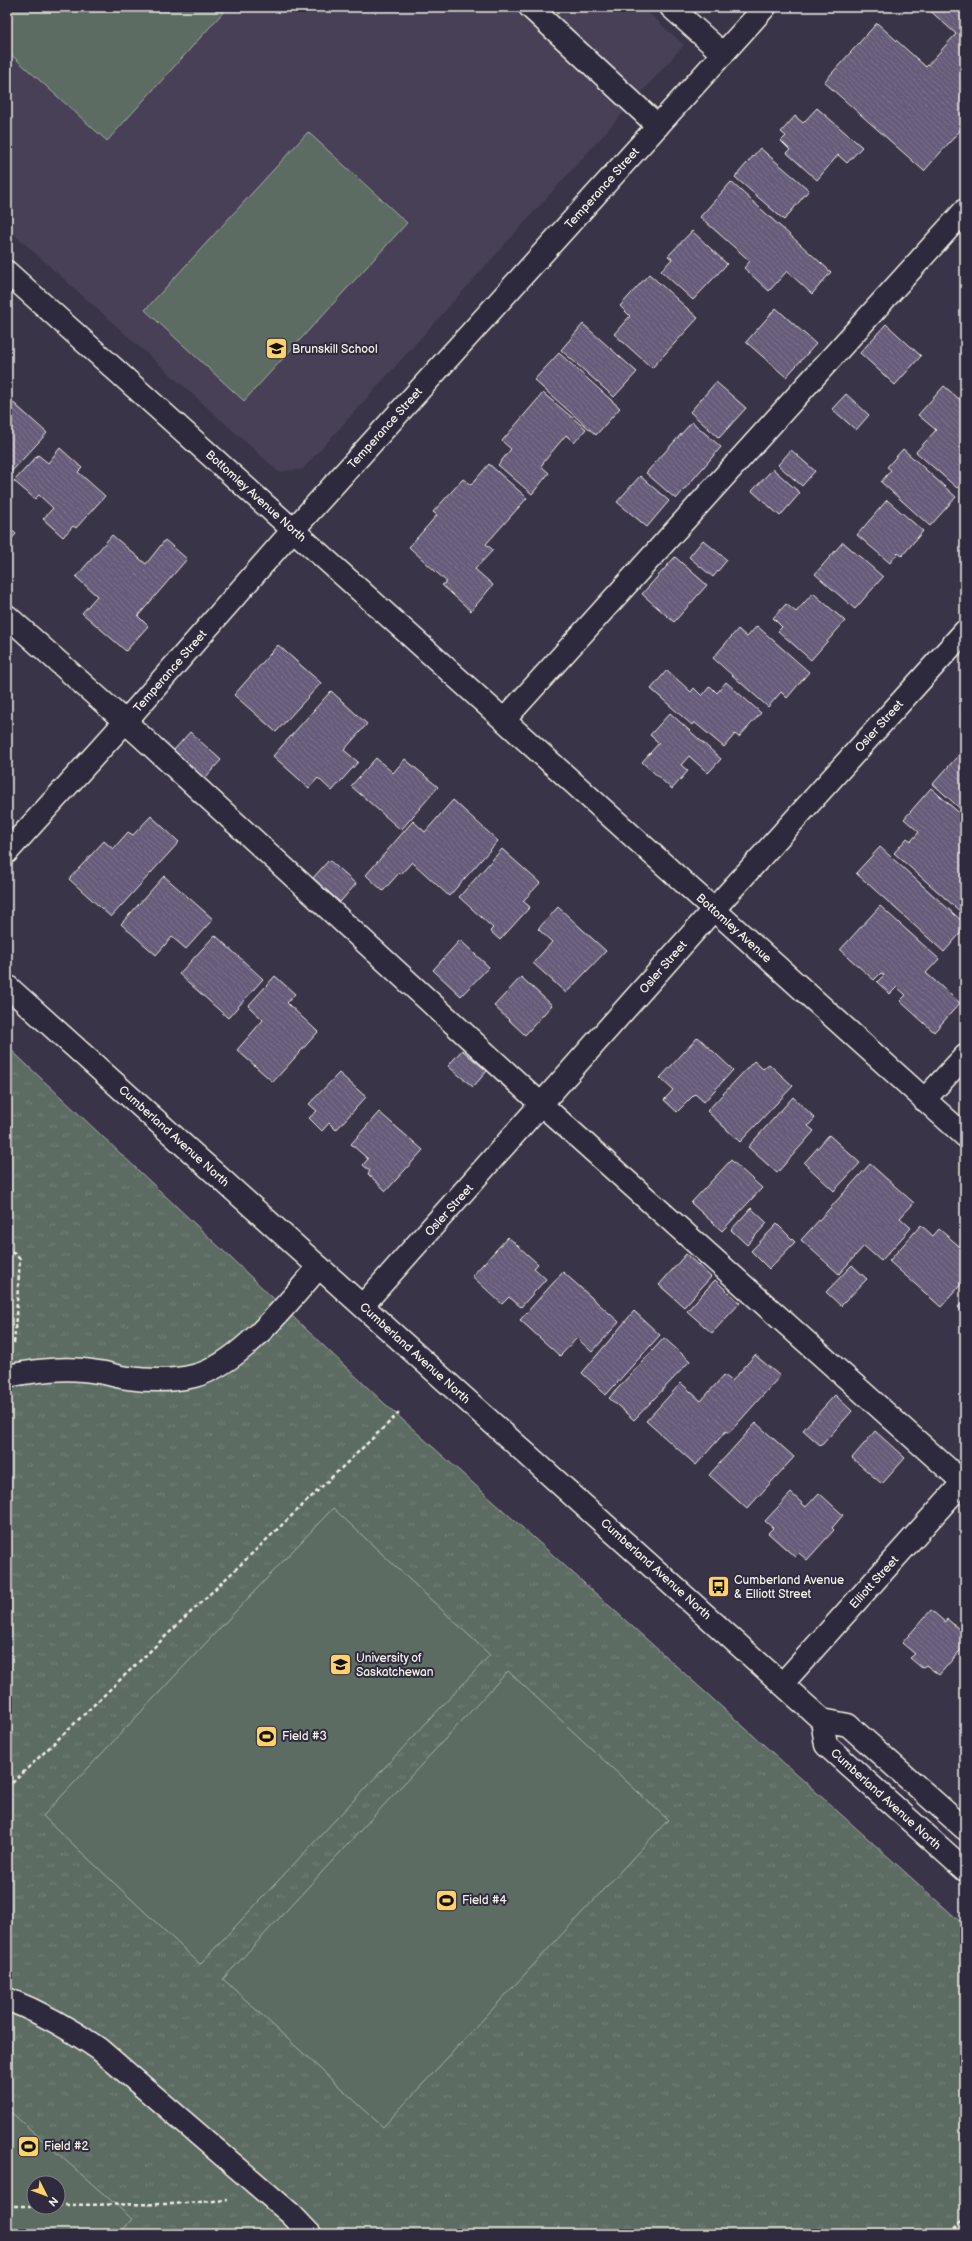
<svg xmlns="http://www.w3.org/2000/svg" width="972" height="2241" font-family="'Balsamiq Sans',sans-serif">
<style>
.built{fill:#474057}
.grass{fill:url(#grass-tufts);stroke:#a8aea6;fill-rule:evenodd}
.pitch{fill:#5c6c63;stroke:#a8aea6;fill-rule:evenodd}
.building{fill:url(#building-back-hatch);stroke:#f4f1e8}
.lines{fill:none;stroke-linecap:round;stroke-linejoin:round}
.minor-casing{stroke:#f4f1e8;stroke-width:25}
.major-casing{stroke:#f4f1e8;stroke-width:25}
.path{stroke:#f4f1e8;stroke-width:2.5;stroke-dasharray:4 3;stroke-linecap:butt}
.minor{stroke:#2f2a3d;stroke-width:22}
.major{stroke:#2f2a3d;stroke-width:22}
.labels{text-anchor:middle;stroke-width:4;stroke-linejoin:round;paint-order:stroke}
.street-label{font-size:12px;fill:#f4f1e8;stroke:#2f2a3d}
.poi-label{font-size:12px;fill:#f4f1e8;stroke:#2f2a3d;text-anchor:start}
</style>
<defs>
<pattern id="grass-tufts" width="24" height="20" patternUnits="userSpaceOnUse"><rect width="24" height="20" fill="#5c6c63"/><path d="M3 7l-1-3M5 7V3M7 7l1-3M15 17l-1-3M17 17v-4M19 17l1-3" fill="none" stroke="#748179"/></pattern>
<pattern id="building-back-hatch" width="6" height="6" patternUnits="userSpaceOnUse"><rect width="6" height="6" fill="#665b79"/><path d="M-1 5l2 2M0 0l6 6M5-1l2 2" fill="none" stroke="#7c738c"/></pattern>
</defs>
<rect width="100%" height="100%" fill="#3a3449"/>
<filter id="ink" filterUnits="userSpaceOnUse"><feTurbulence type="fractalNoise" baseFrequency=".025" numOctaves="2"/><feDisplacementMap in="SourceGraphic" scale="8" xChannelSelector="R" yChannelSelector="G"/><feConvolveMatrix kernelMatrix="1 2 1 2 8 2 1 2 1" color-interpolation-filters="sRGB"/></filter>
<g filter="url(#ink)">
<path class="built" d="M7 7H642L684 45 303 469 279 472 7 228Z"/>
<path class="grass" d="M7 1046 384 1403 965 1926V2234H7ZM34 2183H58V2207H34Z"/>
<path class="pitch" d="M7 7H228L107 141 7 51Z
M308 132 407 223 244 401 145 310Z
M333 1508 490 1655 200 1964 43 1816Z
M508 1671 668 1820 383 2127 223 1979Z
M7 2109 132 2219 119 2234H7ZM34 2183H58V2207H34Z"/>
<path class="building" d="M926 7H965V125L924 171 824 82 877 23 926 67 956 34Z
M817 108 862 147 847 163 838 155 817 180 787 153 790 150 781 141 786 136 781 132 795 116 803 123Z
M760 148 809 190 784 220 735 177Z
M731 182 831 272 812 294 787 271 769 291 744 268 750 261 700 217Z
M692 231 727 264 693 300 661 271 672 259 668 256Z
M649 274 698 318 652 368 614 334 630 316 620 306Z
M776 308 816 344 786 377 746 342Z
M583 324 637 372 614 397 561 350Z
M886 324 921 356 895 385 860 353Z
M559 353 620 408 596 435 534 380Z
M716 382 746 408 719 438 690 412Z
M944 386 965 404V479L957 488 916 452 936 430 918 415Z
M543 393 586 429 574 443 566 435 550 454 541 466 549 473 532 494 498 465 511 449 502 441Z
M846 394 869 415 856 430 832 409Z
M7 397 47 433 11 472 7 469Z
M692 422 721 447 676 499 646 473Z
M60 448 82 468 78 472 105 496 76 528 73 526 63 537 43 519 53 508 39 495 35 499 14 481 38 455 48 463Z
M903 449 956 497 930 526 881 482 891 470 887 467Z
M791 450 815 471 802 486 778 465Z
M489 464 527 498 486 544 493 550 475 569 493 585 471 611 442 585 447 582 409 547 437 515 433 512 463 479 471 485Z
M773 469 800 493 780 516 752 491Z
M640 476 669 501 647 527 617 502Z
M887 500 923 531 902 556 898 553 890 563 857 535Z
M7 526 16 534 7 544Z
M112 535 146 564 165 540 187 559 138 616 148 626 126 651 82 613 97 596 76 577Z
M703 540 727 560 713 577 689 557Z
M843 542 883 577 855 609 815 574Z
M675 557 707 585 674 622 642 594Z
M813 593 845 621 811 660 778 631 782 627 773 618 786 604 796 612Z
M757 626 809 672 787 698 781 692 768 707 713 658 738 629 747 637Z
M278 645 321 683 276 732 234 695Z
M667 670 691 692 694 688 702 696 710 686 717 693 726 682 761 713 739 737 735 734 724 747 694 722 692 725 651 689Z
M331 691 367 724 344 750 358 762 332 791 318 778 309 788 273 756Z
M670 713 721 759 708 773 689 756 681 765 688 771 672 789 642 762 659 743 650 735Z
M190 732 221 760 204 779 173 751Z
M963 750 965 752V813L933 784Z
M376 758 393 773 405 759 438 787 401 830 351 786Z
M931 788 965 818V910L962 913 894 853 907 838 911 841 919 832 904 819Z
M453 800 498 841 449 896 412 862 401 874 399 873 383 891 366 875 413 821 425 832Z
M151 816 179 842 111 917 69 879 104 841 113 849 128 832 133 835Z
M880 847 965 924V928L944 952 856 873Z
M502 849 540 883 523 901 530 907 500 940 490 931 493 928 459 897Z
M329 860 356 884 340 902 313 878Z
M164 876 213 919 186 949 172 937 156 955 121 924Z
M880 906 939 959 926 973 960 1003 934 1032 900 1001 906 995 897 987 890 994 877 982 884 975 881 973 874 980 840 950Z
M558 907 606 951 566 993 533 963 552 942 538 929Z
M215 935 263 979 228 1018 179 974Z
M460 940 489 967 461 996 433 970Z
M275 976 295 994 287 1003 318 1032 273 1082 237 1050 263 1020 248 1006Z
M521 977 552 1005 525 1035 494 1006Z
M698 1037 733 1070 704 1102 695 1094 677 1112 664 1100 673 1090 660 1078Z
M462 1050 487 1071 473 1087 448 1066Z
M754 1061 763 1069 769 1064 793 1086 740 1142 707 1111Z
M339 1073 366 1097 336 1130 329 1123 322 1131 309 1118 317 1111 309 1104Z
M793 1097 815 1118 808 1126 814 1131 777 1173 748 1147Z
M379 1112 423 1150 386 1191 368 1174 370 1171 363 1165 368 1159 351 1144Z
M829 1135 860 1163 834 1191 804 1163Z
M731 1160 762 1188 722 1231 691 1203Z
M870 1164 914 1203 900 1218 911 1228 881 1261 864 1246 839 1274 801 1240Z
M751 1208 767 1223 747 1245 731 1230Z
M777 1224 795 1242 769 1269 751 1251Z
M921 1225 933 1236 939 1229 965 1251V1260L963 1262 965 1264V1280L941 1307 889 1261Z
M508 1237 538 1264 534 1268 546 1279 521 1307 509 1297 502 1304 472 1276Z
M686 1254 711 1277 684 1307 659 1285Z
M852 1265 867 1279 841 1306 826 1292Z
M563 1272 619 1322 592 1352 577 1338 560 1356 520 1320Z
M715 1280 740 1303 712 1333 687 1311Z
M965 1299V1314L958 1307Z
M634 1311 660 1335 606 1395 582 1373Z
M664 1338 690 1361 634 1420 609 1398Z
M755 1355 780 1376 729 1433 726 1431 696 1465 646 1421 681 1383 701 1401 724 1375 732 1381Z
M835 1395 852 1411 821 1446 803 1430Z
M756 1423 794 1457 747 1509 709 1475Z
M875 1431 905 1458 882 1484 852 1458Z
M791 1493 806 1507 819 1493 843 1515 832 1528 834 1530 807 1560 799 1553 795 1557 768 1533 773 1528 765 1521Z
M931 1610 945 1622 947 1619 964 1633 961 1637 965 1640V1645L939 1675 926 1665 922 1668 910 1658 915 1654 902 1643Z"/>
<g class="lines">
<defs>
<path id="minor" d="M530 7 658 126
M671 7 723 54
M7 272 965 1136
M7 616 142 737 542 1105 965 1484
M504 720 965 210
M7 852 125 722 293 530 765 7
M924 1100 965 1056
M363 1305 714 909 965 631
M7 1376C36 1370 68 1366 98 1372 108 1373 117 1377 128 1378 150 1381 173 1381 194 1376 241 1364 288 1302 319 1267
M783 1683 965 1480
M7 1999C40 2012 69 2028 99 2049L291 2214 310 2234"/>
<path id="major" d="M7 986 822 1720 848 1725 965 1829
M822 1720 826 1745 965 1870"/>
</defs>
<use href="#minor" class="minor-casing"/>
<use href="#major" class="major-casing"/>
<path class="path" d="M7 1247 20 1259 14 1344
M7 1788 401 1411
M58 2205 172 2204 228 2200
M7 2206H34
M950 2234 965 2218"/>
<use href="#minor" class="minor"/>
<use href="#major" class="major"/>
</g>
</g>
<defs>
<symbol id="school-square" viewBox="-11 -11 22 22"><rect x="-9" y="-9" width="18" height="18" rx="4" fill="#ffd166" stroke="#2f2a3d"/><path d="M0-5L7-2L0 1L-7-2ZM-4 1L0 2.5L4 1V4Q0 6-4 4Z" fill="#111"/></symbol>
<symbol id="bus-square" viewBox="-11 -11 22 22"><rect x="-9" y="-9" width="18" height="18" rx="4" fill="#ffd166" stroke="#2f2a3d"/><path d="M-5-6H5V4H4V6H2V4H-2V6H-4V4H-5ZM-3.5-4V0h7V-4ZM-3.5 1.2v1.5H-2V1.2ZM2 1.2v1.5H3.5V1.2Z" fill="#111"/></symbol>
<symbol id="university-square" viewBox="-11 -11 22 22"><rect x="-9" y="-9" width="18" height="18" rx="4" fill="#ffd166" stroke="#2f2a3d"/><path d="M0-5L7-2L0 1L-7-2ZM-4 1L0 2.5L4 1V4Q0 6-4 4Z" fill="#111"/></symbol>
<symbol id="stadium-square" viewBox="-11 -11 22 22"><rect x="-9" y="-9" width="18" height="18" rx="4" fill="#ffd166" stroke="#2f2a3d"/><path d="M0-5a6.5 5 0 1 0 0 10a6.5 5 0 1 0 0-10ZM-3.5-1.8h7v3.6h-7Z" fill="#111"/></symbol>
</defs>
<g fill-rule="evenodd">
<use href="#school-square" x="264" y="336" width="25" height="25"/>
<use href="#bus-square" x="706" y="1574" width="25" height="25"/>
<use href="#university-square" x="328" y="1652" width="25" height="25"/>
<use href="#stadium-square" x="254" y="1724" width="25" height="25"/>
<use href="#stadium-square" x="434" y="1888" width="25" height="25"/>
<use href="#stadium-square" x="16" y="2134" width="25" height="25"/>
</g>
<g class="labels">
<g class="street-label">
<text transform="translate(602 188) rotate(-48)" y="4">Temperance Street</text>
<text transform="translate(385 428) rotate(-48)" y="4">Temperance Street</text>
<text transform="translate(256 496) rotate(42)" y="4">Bottomley Avenue North</text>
<text transform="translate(170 671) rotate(-49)" y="4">Temperance Street</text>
<text transform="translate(879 726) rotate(-48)" y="4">Osler Street</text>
<text transform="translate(734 928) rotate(42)" y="4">Bottomley Avenue</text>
<text transform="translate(663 967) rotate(-49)" y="4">Osler Street</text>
<text transform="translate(174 1136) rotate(42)" y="4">Cumberland Avenue North</text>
<text transform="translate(449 1210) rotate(-48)" y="4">Osler Street</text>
<text transform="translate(415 1353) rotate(42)" y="4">Cumberland Avenue North</text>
<text transform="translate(656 1569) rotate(42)" y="4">Cumberland Avenue North</text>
<text transform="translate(874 1582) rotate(-48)" y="4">Elliott Street</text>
<text transform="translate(886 1799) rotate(42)" y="4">Cumberland Avenue North</text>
</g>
<g class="poi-label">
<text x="292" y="353">Brunskill School</text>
<text x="734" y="1584">Cumberland Avenue<tspan x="734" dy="14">&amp; Elliott Street</tspan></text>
<text x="356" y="1662">University of<tspan x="356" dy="14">Saskatchewan</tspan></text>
<text x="282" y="1740">Field #3</text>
<text x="462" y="1904">Field #4</text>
<text x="44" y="2150">Field #2</text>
</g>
</g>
<rect width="972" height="2241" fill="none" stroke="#2f2a3d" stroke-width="24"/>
<rect x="12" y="12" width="948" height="2217" fill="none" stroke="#f4f1e8" stroke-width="1.5" filter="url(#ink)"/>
<g transform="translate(46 2195) rotate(132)"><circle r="19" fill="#2f2a3d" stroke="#7e7a81"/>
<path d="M0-3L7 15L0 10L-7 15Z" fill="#ffd166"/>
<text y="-6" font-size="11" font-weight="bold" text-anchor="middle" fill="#f4f1e8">N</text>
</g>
</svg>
